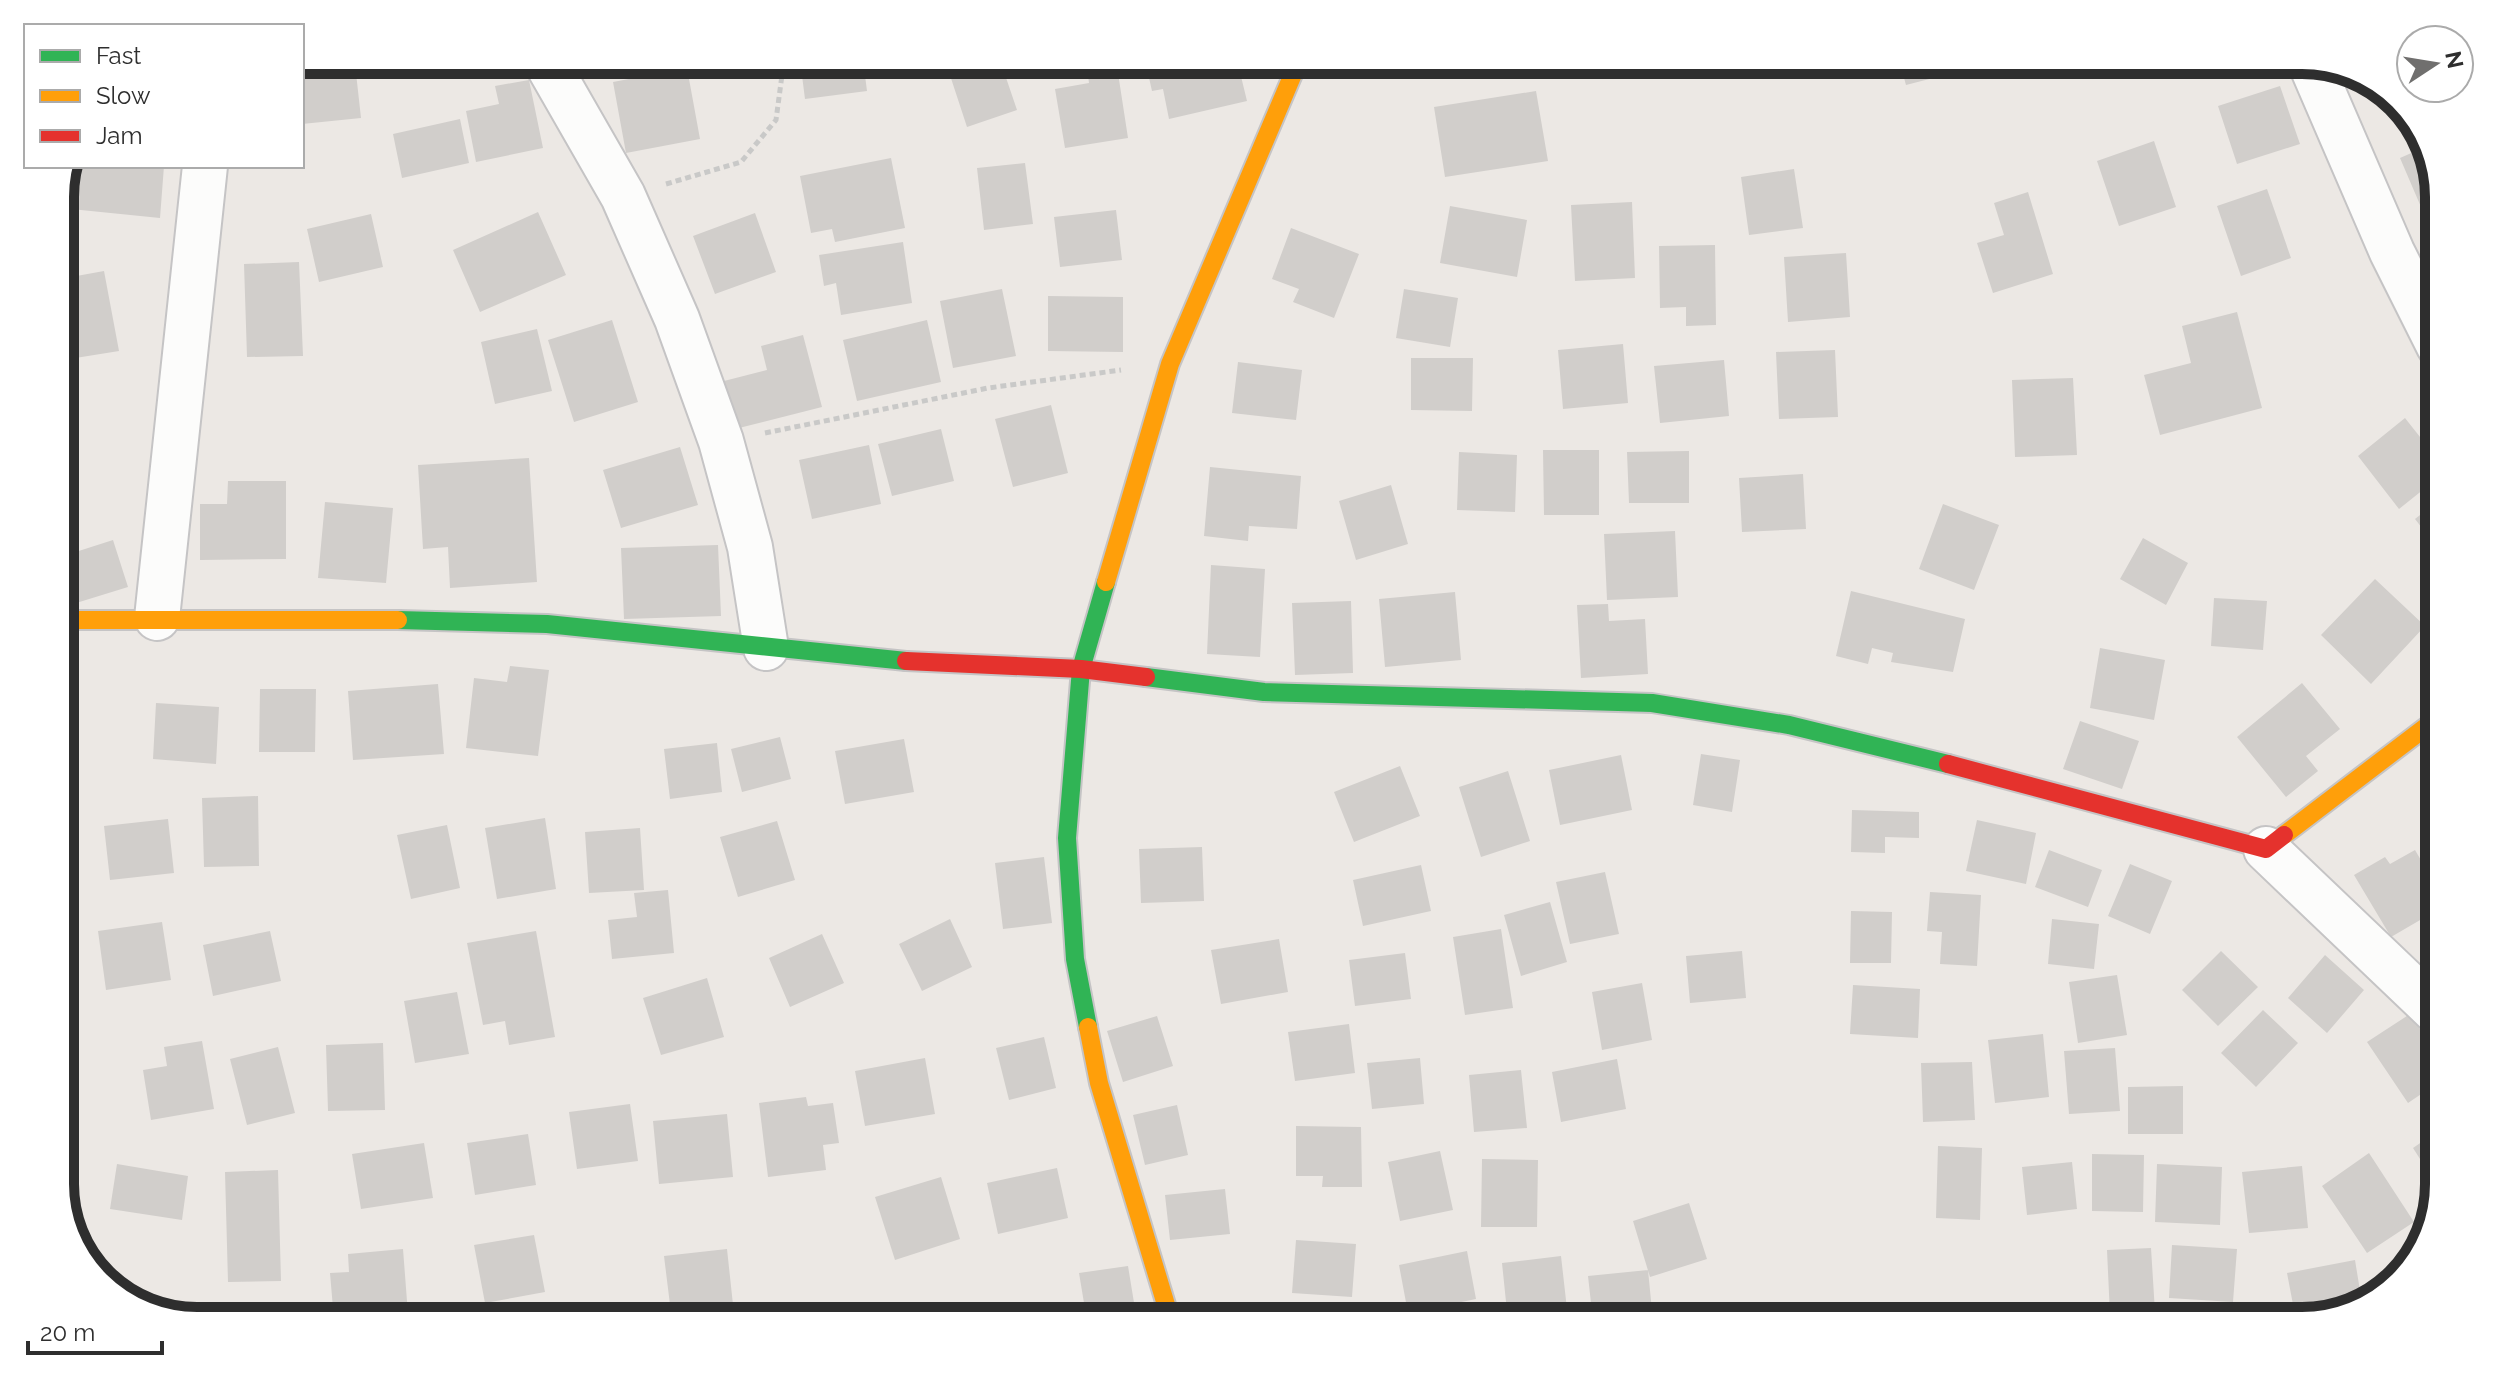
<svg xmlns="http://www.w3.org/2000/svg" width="2499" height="1381" font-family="Raleway,sans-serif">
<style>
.building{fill:#d1cecb}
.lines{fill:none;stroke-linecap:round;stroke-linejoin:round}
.street-casing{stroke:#c5c4c5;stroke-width:48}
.fast-casing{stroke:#c5c4c5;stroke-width:22}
.slow-casing{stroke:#c5c4c5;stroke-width:22}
.jam-casing{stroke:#c5c4c5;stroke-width:22}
.path{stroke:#c9c9c8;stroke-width:5;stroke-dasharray:6 4;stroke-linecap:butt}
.street{stroke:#fcfcfb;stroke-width:44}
.fast{stroke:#30b455;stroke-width:18}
.slow{stroke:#ff9f0a;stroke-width:18}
.jam{stroke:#e5322d;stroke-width:18}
.rim{fill:none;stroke:#2e2e2e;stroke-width:10}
</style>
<rect width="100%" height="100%" fill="#ece8e4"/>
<path class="building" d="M800 60H863L867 91 805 99Z
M945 60H1000L1017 110 967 127Z
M1086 60H1116L1128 138 1065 148 1055 89 1089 83Z
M1145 60H1237L1247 101 1169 119 1163 89 1152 91Z
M1899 60H1974L1976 67 1906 85Z
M2153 60H2200L2201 61 2154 70Z
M355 64 361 118 302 124V70Z
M687 68 700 139 626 153 613 82Z
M2351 72 2363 74 2374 85 2355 89Z
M529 80 543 148 476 162 466 111 499 104 495 86Z
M2280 86 2300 144 2237 164 2218 106Z
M1536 91 1548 161 1445 177 1434 107Z
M460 119 469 163 402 178 393 134Z
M2154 141 2176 207 2119 226 2097 161Z
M2425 147 2439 189V207L2424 214 2400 158Z
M891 158 905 228 835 242 832 229 811 233 800 176Z
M1025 163 1033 224 984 230 977 168Z
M75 166H164L160 218 71 209Z
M1794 169 1803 228 1749 235 1741 177Z
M2267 189 2291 258 2241 276 2217 206Z
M2028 192 2053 274 1993 293 1977 243 2004 235 1994 203Z
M1632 202 1635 278 1575 281 1571 205Z
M1450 206 1527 220 1517 277 1440 263Z
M1116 210 1122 260 1060 267 1054 217Z
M538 212 566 275 480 312 453 250Z
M755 213 776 272 715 294 693 236Z
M371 214 383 267 319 282 307 229Z
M1291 228 1359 254 1334 318 1293 302 1299 289 1272 279Z
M903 242 912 303 841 315 836 283 824 286 819 255Z
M1715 245 1716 325 1686 326V307L1660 308 1659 246Z
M1846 253 1850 317 1788 322 1784 257Z
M299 262 303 356 247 357 244 264Z
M104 271 119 351 63 360 60 279Z
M1002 289 1016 356 953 368 940 301Z
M1404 289 1458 298 1450 347 1396 338Z
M1048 296 1123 297V352L1048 351Z
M2237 312 2262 408 2160 435 2144 375 2191 363 2182 326Z
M612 320 638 402 574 422 548 340Z
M927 320 941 382 857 401 843 340Z
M537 329 552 391 495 404 481 342Z
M803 335 822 407 735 429 724 381 767 370 761 346Z
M1623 344 1628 403 1563 409 1558 350Z
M1835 350 1838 417 1779 419 1776 352Z
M1411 358H1473L1472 411 1411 410Z
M1724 360 1729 416 1660 423 1654 366Z
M1238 362 1302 370 1296 420 1232 413Z
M2073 378 2077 455 2015 457 2012 380Z
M1051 405 1068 473 1013 487 995 419Z
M2405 418 2439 461V477L2399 509 2358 456Z
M941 429 954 481 892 496 878 444Z
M869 445 881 504 812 519 799 460Z
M680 447 698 505 621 528 603 470Z
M1543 450H1599V515H1544Z
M1689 451V503H1629L1627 452Z
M1459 452 1517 455 1515 512 1457 510Z
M529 458 537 582 450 588 448 547 423 549 418 465Z
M1210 467 1301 476 1297 529 1249 526 1248 541 1204 536Z
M1803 474 1806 529 1742 532 1739 478Z
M228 481H286V559L200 560V504H227Z
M1391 485 1408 544 1356 560 1339 501Z
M2439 500V550L2415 519Z
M325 502 393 508 386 583 318 578Z
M1943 504 1999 525 1974 590 1919 569Z
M1675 531 1678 597 1607 600 1604 534Z
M2143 538 2188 563 2166 605 2120 579Z
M113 540 128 587 60 608V557Z
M718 545 721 616 624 619 621 548Z
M1211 565 1265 569 1260 657 1207 654Z
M2375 579 2425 626 2371 684 2321 635Z
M1851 591 1965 619 1953 672 1891 662 1893 653 1872 648 1868 664 1836 656Z
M1455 592 1461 660 1385 667 1379 599Z
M2214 598 2267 601 2263 650 2211 646Z
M1351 601 1353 673 1295 675 1292 603Z
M1608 604 1609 621 1645 619 1648 674 1581 678 1577 605Z
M2100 648 2165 660 2154 720 2090 708Z
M510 666 549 670 538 756 466 748 474 678 507 682Z
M2302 683 2340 729 2306 756 2318 771 2286 797 2237 737Z
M438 684 444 754 353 760 348 691Z
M260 689H316L315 752H259Z
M156 703 219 707 216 764 153 759Z
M2080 721 2139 741 2122 789 2063 769Z
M780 737 791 779 742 792 731 749Z
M904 739 914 792 845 804 835 751Z
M717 743 722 792 670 799 664 749Z
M1701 754 1740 760 1732 812 1693 805Z
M1621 755 1632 810 1560 825 1549 770Z
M1400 766 1420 816 1354 842 1334 792Z
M1508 771 1530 841 1481 857 1459 787Z
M258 796 259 866 204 867 202 798Z
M1852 810 1919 812V838L1885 837V853L1851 852Z
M545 818 556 889 497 899 485 828Z
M168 819 174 873 110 880 104 826Z
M1977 820 2036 833 2026 884 1966 871Z
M777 821 795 880 738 897 720 837Z
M447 825 460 888 411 899 397 835Z
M640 828 644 890 589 893 585 832Z
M1202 847 1204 901 1141 903 1139 849Z
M2049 850 2102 870 2088 907 2035 887Z
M2415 850 2439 891V909L2391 937 2354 875 2385 857 2390 864Z
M1044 857 1052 923 1003 929 995 863Z
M2130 864 2172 881 2150 934 2108 916Z
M1421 865 1431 911 1363 926 1353 880Z
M1605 872 1619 934 1570 944 1556 882Z
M668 890 674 953 612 959 608 920 637 917 634 893Z
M1930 892 1981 895 1977 966 1940 964 1942 932 1927 931Z
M1550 902 1567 962 1521 976 1504 915Z
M1851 911 1892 912 1891 963H1850Z
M950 919 972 967 922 991 899 944Z
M2052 919 2099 924 2094 969 2048 964Z
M162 922 171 980 106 990 98 931Z
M1501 929 1513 1008 1465 1015 1453 937Z
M270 931 281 981 213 996 203 945Z
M536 931 555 1037 509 1045 505 1021 483 1025 467 943Z
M822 934 844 983 790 1007 769 958Z
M1279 939 1288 992 1221 1004 1211 950Z
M1742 951 1746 998 1690 1003 1686 956Z
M2221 951 2258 987 2218 1026 2182 990Z
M1405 953 1411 999 1355 1006 1349 960Z
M2325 955 2364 990 2327 1033 2288 998Z
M2117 975 2127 1035 2078 1043 2069 982Z
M707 978 724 1037 661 1055 643 998Z
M1642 983 1652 1040 1602 1050 1592 992Z
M1853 985 1920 989 1918 1038 1850 1034Z
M457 992 469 1054 415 1063 404 1001Z
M2263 1010 2298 1043 2256 1087 2221 1053Z
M2410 1014 2439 1058V1082L2408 1103 2367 1042Z
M1157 1016 1173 1066 1123 1082 1107 1031Z
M1349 1024 1355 1073 1295 1081 1288 1032Z
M2043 1034 2049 1097 1995 1103 1988 1040Z
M1044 1037 1056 1088 1009 1100 996 1048Z
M202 1041 214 1109 151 1120 143 1070 167 1066 164 1047Z
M383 1043 385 1110 328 1111 326 1045Z
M278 1047 295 1113 247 1125 230 1059Z
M2115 1048 2120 1111 2069 1114 2064 1051Z
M925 1058 935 1114 865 1126 855 1071Z
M1420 1058 1424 1104 1372 1109 1367 1063Z
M1617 1059 1626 1109 1561 1122 1552 1072Z
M1972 1062 1975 1120 1923 1122 1921 1063Z
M1521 1070 1527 1128 1474 1132 1469 1075Z
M2183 1086V1134H2128V1087Z
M806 1097 808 1106 833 1103 839 1143 823 1145 826 1170 768 1177 759 1103Z
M630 1104 638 1161 577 1169 569 1112Z
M1177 1105 1188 1155 1145 1165 1133 1115Z
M727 1114 733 1177 659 1184 653 1121Z
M1296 1126 1361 1127 1362 1187H1322L1323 1176H1296Z
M2439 1130V1184L2438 1187 2413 1148Z
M528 1134 536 1185 475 1195 467 1143Z
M424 1143 433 1198 361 1209 352 1154Z
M1938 1146 1982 1148 1980 1220 1936 1218Z
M1440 1151 1453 1210 1400 1221 1388 1162Z
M2369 1153 2414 1222 2367 1253 2322 1186Z
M2092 1154 2144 1155 2143 1212 2092 1211Z
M1482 1159 1538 1160 1537 1227H1481Z
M2072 1162 2077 1209 2027 1215 2022 1167Z
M117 1164 188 1176 182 1220 110 1209Z
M2157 1164 2222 1167 2220 1225 2155 1222Z
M2302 1166 2308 1228 2249 1233 2242 1172Z
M1057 1168 1068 1218 998 1234 987 1183Z
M278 1170 281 1281 228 1282 225 1172Z
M941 1177 960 1239 895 1260 875 1197Z
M1225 1189 1230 1234 1170 1240 1165 1195Z
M1689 1203 1707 1259 1650 1277 1633 1221Z
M534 1235 545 1292 485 1303 474 1245Z
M1296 1240 1356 1244 1352 1297 1292 1293Z
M2172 1245 2237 1249 2233 1302 2169 1298Z
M2151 1248 2155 1312 2110 1315 2107 1250Z
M403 1249 408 1314 334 1320 330 1273 349 1272 348 1254Z
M727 1249 734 1314 672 1321 664 1256Z
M1467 1251 1476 1299 1408 1313 1399 1265Z
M1561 1256 1568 1318 1508 1321 1502 1263Z
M2355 1260 2362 1303 2295 1315 2287 1273Z
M1128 1266 1137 1321H1087L1079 1273Z
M1648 1270 1653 1321H1593L1588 1276Z
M908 1309 912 1321H876V1320Z
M2098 1314 2099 1321H2067V1319Z"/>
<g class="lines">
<defs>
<path id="street" d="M545 60 623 196 677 319 721 441 750 547 766 648
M2310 62 2392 252 2439 346
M157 618 205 166
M2266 849 2439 1014"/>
<path id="fast" d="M398 620 547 624 906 661
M1146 677 1264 692 1652 703 1789 725 1948 764
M1088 1027 1075 959 1067 838 1081 669 1106 582"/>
<path id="slow" d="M1106 582 1170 364 1299 60
M60 620H398
M2284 835 2439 717
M1088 1027 1099 1083 1170 1318"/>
<path id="jam" d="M906 661 1081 669 1146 677
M1948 764 2266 849 2284 835"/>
</defs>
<use href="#street" class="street-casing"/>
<use href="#fast" class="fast-casing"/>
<use href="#slow" class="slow-casing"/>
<use href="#jam" class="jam-casing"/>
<path class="path" d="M666 184 741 162 776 120 784 60
M765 433 988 388 1121 370"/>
<use href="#street" class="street"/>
<use href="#fast" class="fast"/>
<use href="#slow" class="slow"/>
<use href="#jam" class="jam"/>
</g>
<path d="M0 0H2499V1381H0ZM197 74H2302A123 123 0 0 1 2425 197V1184A123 123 0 0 1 2302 1307H197A123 123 0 0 1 74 1184V197A123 123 0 0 1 197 74Z" fill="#fff" fill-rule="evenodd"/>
<path class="rim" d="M197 74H2302A123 123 0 0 1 2425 197V1184A123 123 0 0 1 2302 1307H197A123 123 0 0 1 74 1184V197A123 123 0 0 1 197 74Z"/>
<rect x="24" y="24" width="280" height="144" fill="#ffffff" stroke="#ababab" stroke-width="2"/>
<rect x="40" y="50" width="40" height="12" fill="#30b455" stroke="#ababab" stroke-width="2"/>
<text x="96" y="64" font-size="24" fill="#2e2e2e">Fast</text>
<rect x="40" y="90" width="40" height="12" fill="#ff9f0a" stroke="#ababab" stroke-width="2"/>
<text x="96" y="104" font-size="24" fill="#2e2e2e">Slow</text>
<rect x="40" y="130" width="40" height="12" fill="#e5322d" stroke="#ababab" stroke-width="2"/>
<text x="96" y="144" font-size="24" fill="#2e2e2e">Jam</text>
<g transform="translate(2435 64) rotate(78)"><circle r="38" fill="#ffffff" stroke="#ababab" stroke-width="2"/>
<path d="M0-6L14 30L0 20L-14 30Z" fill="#706f6e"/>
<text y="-12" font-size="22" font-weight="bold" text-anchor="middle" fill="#2e2e2e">N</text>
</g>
<path d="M28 1341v12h134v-12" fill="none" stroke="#2e2e2e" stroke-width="4"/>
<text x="40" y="1341" font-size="24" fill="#2e2e2e" stroke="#ffffff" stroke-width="6" paint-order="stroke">20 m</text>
</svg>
